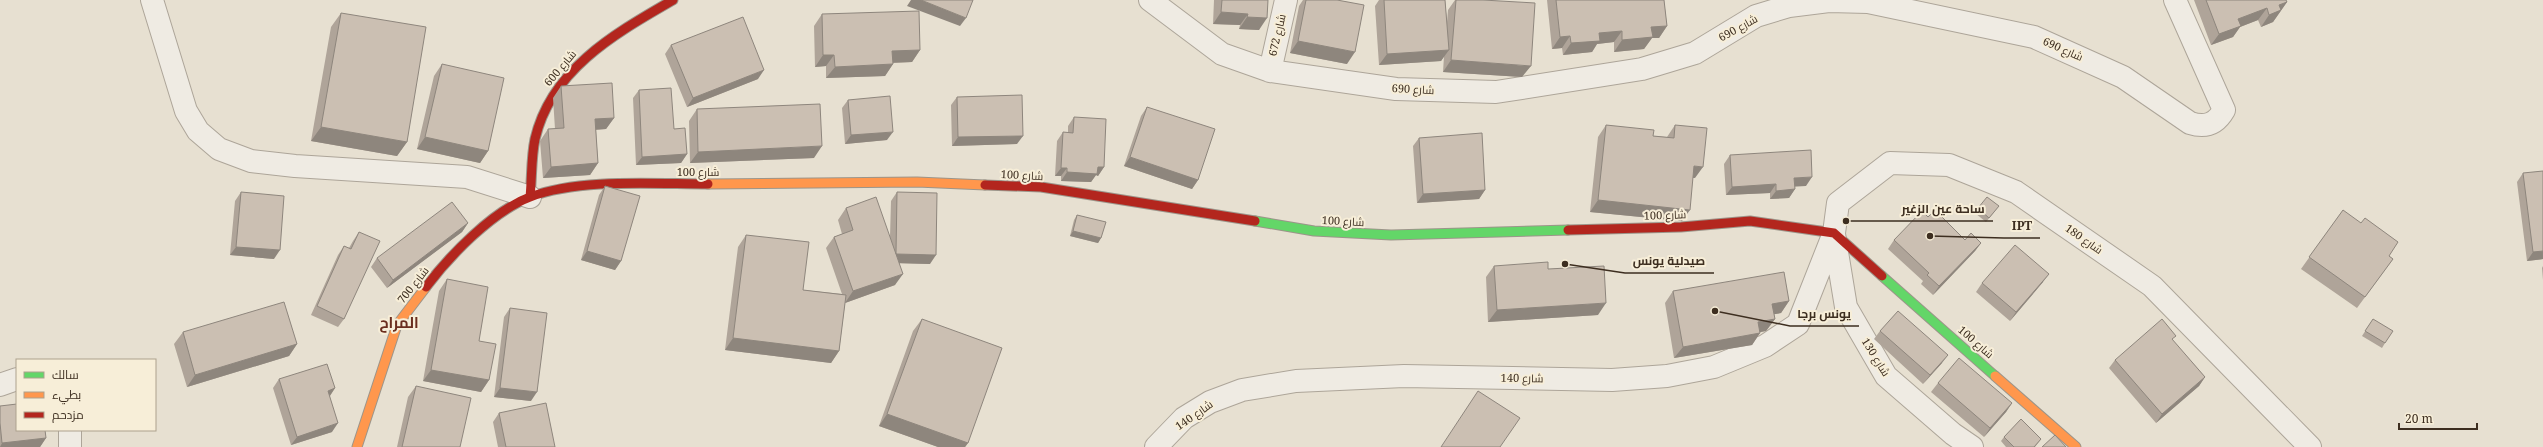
<svg xmlns="http://www.w3.org/2000/svg" width="2543" height="447" font-family="'Noto Serif',Cairo,serif">
<style>
.lines{fill:none;stroke-linecap:round;stroke-linejoin:round}
.street-casing{stroke:#ada599;stroke-width:24}
.fast-casing{stroke:#9c958a;stroke-width:11}
.slow-casing{stroke:#9c958a;stroke-width:11}
.jam-casing{stroke:#9c958a;stroke-width:11}
.street{stroke:#efebe3;stroke-width:22}
.fast{stroke:#63d668;stroke-width:9}
.slow{stroke:#ff974d;stroke-width:9}
.jam{stroke:#b3261e;stroke-width:9}
.wall{fill:#afa499}
.shaded-wall{fill:#8e867d}
.building{fill:#cbbfb2;stroke:#8e867d}
.labels{text-anchor:middle;stroke-width:4;stroke-linejoin:round;paint-order:stroke}
.street-label{font-size:11px;fill:#3d2e20;stroke:#f7eed8}
.district-label{font-size:15px;font-weight:bold;fill:#6b2e1e;stroke:#f7eed8}
.leader{fill:none;stroke:#3d2e20;stroke-width:1.5}
.callout-dot{fill:#3d2e20;stroke:#f7eed8;stroke-width:1.5}
.callout-label{font-size:12px;text-anchor:middle;font-weight:bold;fill:#3d2e20;stroke:#f7eed8;stroke-width:4;stroke-linejoin:round;paint-order:stroke}
</style>
<rect width="100%" height="100%" fill="#e7e0d1"/>
<g class="lines">
<defs>
<path id="street" d="M152 0 186 111 198 131 219 149 251 161 295 166 467 177 530 197
M1150 0 1222 54 1270 71 1396 89 1496 92 1642 69 1695 53 1756 16 1789 6 1829 1 1868 2 2034 37 2123 77 2190 123C2206 128 2216 124 2224 110L2175 0
M1270 71 1286 0
M1834 234 1846 307 1886 376 1953 434 1972 447
M0 385 17 379
M70 430V447
M1156 447 1184 418 1210 402 1242 390 1296 381 1404 376 1612 380 1667 376 1714 367 1765 346 1798 324 1834 233 1838 203 1890 163 1949 165 2016 192 2152 286 2310 447"/>
<path id="fast" d="M1255 221 1314 231 1391 235 1568 230
M1882 276 1995 376"/>
<path id="slow" d="M708 184 917 182 985 185
M1995 376 2076 447
M357 447 397 325 426 287"/>
<path id="jam" d="M985 185 1041 187 1255 221
M530 197C532 178 531 158 535 139 551 69 616 33 673 0
M1568 230 1681 227 1750 221 1834 233 1882 276
M426 287C450 255 493 211 530 197 580 178 655 184 708 184"/>
</defs>
<use href="#street" class="street-casing"/>
<use href="#fast" class="fast-casing"/>
<use href="#slow" class="slow-casing"/>
<use href="#jam" class="jam-casing"/>
<use href="#street" class="street"/>
<use href="#fast" class="fast"/>
<use href="#slow" class="slow"/>
<use href="#jam" class="jam"/>
</g>
<path class="wall" d="M1214 0H1268L1259 30 1239 29 1240 25 1213 24Z
M1303 0H1337L1347 64 1290 53 1299 6Z
M1379 0H1445L1447 22 1448 10 1455 0H1483L1522 77 1443 72 1444 56 1441 61 1379 65 1375 6Z
M1547 0H1664L1667 26 1659 38H1652L1644 49 1614 52V42L1597 44 1592 52 1563 55 1562 48 1552 49Z
M2194 0H2286L2287 2 2273 22 2261 27 2258 20 2240 27 2233 37 2211 45Z
M341 13 407 142 397 156 311 141 331 27Z
M822 14 920 50 912 62 893 63V64L885 76 826 78V66L815 67 814 26Z
M671 45 758 79 687 107 665 54Z
M442 64 488 151 480 163 417 149 434 76Z
M561 86 614 118 606 129 596 130 598 163 590 175 543 178 540 141 548 129H555L553 98Z
M639 90 674 129 687 154 681 163 636 165 633 98Z
M957 97 1017 144 952 146 951 105Z
M848 100 887 140 845 144 842 108Z
M1147 107 1198 180 1192 189 1124 166 1141 116Z
M697 109 814 158 690 163 689 121Z
M1074 117 1104 167 1098 176 1096 175 1091 182 1061 181V176H1055L1057 141 1063 132 1068 133V126Z
M1606 125 1653 136 1667 137 1675 125 1695 178H1693L1682 221 1590 212 1598 137Z
M1419 138 1485 190 1479 199 1417 203 1413 146Z
M1730 155 1806 186H1795V189L1789 198 1770 199V193L1726 195 1724 164Z
M2523 173 2543 259 2527 261 2517 182Z
M605 186 621 261 615 270 581 260 599 195Z
M241 192 274 259 230 255 235 201Z
M897 192 930 264 900 263 895 285 845 303 839 351 831 363 725 350 738 247 746 235 803 290 842 294 826 248 834 237 842 234 838 220 846 208 890 237 891 201Z
M1999 206 1986 222 1975 213 1978 208Z
M2343 210 2389 256 2393 259 2357 308 2301 269Z
M1077 215 1101 238 1098 243 1070 236 1074 220Z
M1928 217 1965 240 1981 243 1975 251 1933 295 1921 284 1923 281 1888 249 1894 240Z
M468 223 462 232 387 288 371 267 377 258Z
M359 232 344 319 338 327 311 315 338 255 344 246 349 248 353 241Z
M1494 266 1548 269 1598 315 1488 322 1486 277Z
M2543 266V280L2542 268Z
M447 279 479 341 489 380 481 392 423 381 439 291Z
M2043 282 2010 321 1976 292 1982 283Z
M1673 291 1789 301 1781 313 1774 314 1775 319 1766 331 1759 332 1760 333 1752 345 1674 358 1665 303Z
M510 308 531 401 494 397 504 317Z
M922 319 968 443 965 447H938L879 426 913 331Z
M2373 319 2385 343 2382 348 2362 336Z
M1880 331 1942 363 1923 384 1874 339Z
M183 332 297 344 289 356 187 387 174 344Z
M2173 341 2205 377 2199 386 2156 423 2109 368 2115 360Z
M279 379 335 388 330 396 332 432 291 445 273 388Z
M1938 383 2012 403 2006 412 1984 437 1931 392Z
M416 386 460 447H397L408 397Z
M0 406 46 438 40 447H0Z
M499 413 555 447H498L493 422Z
M2004 437 2041 439 2035 447H2006L2001 441Z"/>
<path class="shaded-wall" d="M911 0H921L966 18 960 26 907 6Z
M2287 2 2273 22 2261 27 2269 15 2279 5Z
M2267 8 2258 20 2240 27 2233 37 2211 45 2219 34 2238 19Z
M1221 12 1248 14 1240 25 1213 24Z
M1247 17 1267 18 1259 30 1239 29Z
M1667 26 1659 38H1652L1644 49 1614 52 1622 40 1651 27Z
M1622 31 1614 42 1597 44 1592 52 1563 55 1571 43 1599 33Z
M1570 36 1562 48 1552 49 1560 37Z
M1298 41 1355 52 1347 64 1290 53Z
M920 50 912 62 884 63 892 51Z
M1449 50 1441 61 1379 65 1387 54Z
M823 55H834L826 66 815 67Z
M1451 60 1531 66 1522 77 1443 72Z
M893 64 885 76 826 78 835 67Z
M764 70 758 79 687 107 693 98Z
M614 118 606 129 587 130 595 119Z
M321 127 407 142 397 156 311 141Z
M893 132 887 140 845 144 851 135Z
M1023 136 1017 144 952 146 958 137Z
M425 137 488 151 480 163 417 149Z
M822 146 814 158 690 163 698 152Z
M687 154 681 163 636 165 642 157Z
M1130 157 1198 180 1192 189 1124 166Z
M598 163 590 175 543 178 551 167Z
M1694 166 1703 167 1695 178 1686 177Z
M1098 167H1104L1098 176 1096 175 1091 182 1061 181 1067 172Z
M1061 168H1067L1061 176H1055Z
M1812 177 1806 186 1788 187 1794 178Z
M1776 184 1770 193 1726 195 1732 187Z
M1795 189 1789 198 1770 199 1776 191Z
M1485 190 1479 199 1417 203 1423 194Z
M1598 200 1690 210 1682 221 1590 212Z
M468 223 462 232 387 288 393 280Z
M1073 231 1101 238 1098 243 1070 236Z
M1981 243 1975 251 1933 295 1939 286Z
M236 247 280 250 274 259 230 255Z
M587 251 621 261 615 270 581 260Z
M2543 251V259L2527 261 2533 252Z
M896 254 936 255 930 264 890 263Z
M903 274 895 285 845 303 853 291Z
M2049 274 2043 282 2010 321 2016 312Z
M1789 301 1781 313 1764 316 1772 304Z
M1606 303 1598 315 1488 322 1497 310Z
M1775 319 1766 331 1750 334 1758 322Z
M1760 333 1752 345 1674 358 1683 347Z
M733 338 839 351 831 363 725 350Z
M297 344 289 356 187 387 195 375Z
M1948 355 1942 363 1923 384 1930 375Z
M431 370 489 380 481 392 423 381Z
M2205 377 2199 386 2156 423 2162 414Z
M335 388 329 397 328 391Z
M500 388 537 392 531 401 494 397Z
M2012 403 2006 412 1984 437 1990 428Z
M887 414 968 443 965 447H938L879 426Z
M338 423 332 432 291 445 297 437Z
M46 438 40 447H0L2 443Z"/>
<path class="building" d="M921 0H973L966 18Z
M1222 0H1268L1267 18 1247 17 1248 14 1221 12Z
M1306 0H1337L1364 5 1355 52 1298 41Z
M1384 0H1445L1449 50 1387 54Z
M1456 0H1483L1535 3 1531 66 1451 60Z
M1556 0H1664L1667 26 1651 27 1653 37 1622 40V31L1599 33 1600 41 1571 43 1570 36 1560 37Z
M2206 0H2286L2287 2 2279 5 2281 10 2269 15 2267 8 2238 19 2241 26 2219 34Z
M919 11 920 50 892 51 893 64 835 67 834 55H823L822 14Z
M341 13 426 27 407 142 321 127Z
M743 17 764 70 693 98 671 45Z
M442 64 504 78 488 151 425 137Z
M612 83 614 118 595 119 598 163 551 167 548 129 564 128 561 86Z
M671 88 674 129 685 128 687 154 642 157 639 90Z
M1022 95 1023 136 958 137 957 97Z
M890 96 893 132 851 135 848 100Z
M820 104 822 146 698 152 697 109Z
M1147 107 1215 129 1198 180 1130 157Z
M1074 117 1106 119 1104 167H1098L1097 174 1067 172V168H1061L1063 132 1073 133Z
M1606 125 1654 130 1653 136 1674 138 1675 125 1707 128 1703 167 1694 166 1690 210 1598 200Z
M1482 133 1485 190 1423 194 1419 138Z
M1811 150 1812 177 1794 178 1795 189 1776 191V184L1732 187 1730 155Z
M2543 171V251L2533 252 2523 173Z
M605 186 640 196 621 261 587 251Z
M241 192 284 196 280 250 236 247Z
M897 192 937 193 936 255 896 254V253Z
M876 197 903 274 853 291 834 237 853 230 846 208Z
M1987 197 1999 206 1989 218 1978 208Z
M452 202 468 223 393 280 377 258Z
M1935 210 1965 240 1971 233 1981 243 1939 286 1927 275 1929 273 1894 240 1922 211 1928 217Z
M2343 210 2361 223 2365 218 2398 242 2389 256 2393 259 2365 297 2309 257Z
M1077 215 1106 222 1101 238 1073 231Z
M359 232 380 241 344 319 317 306 344 246 351 249Z
M746 235 809 242 803 290 846 295 839 351 733 338Z
M2015 245 2049 274 2016 312 1982 283Z
M1548 262V269L1604 266 1606 303 1497 310 1494 266Z
M1784 272 1789 301 1772 304 1775 319 1758 322 1760 333 1683 347 1673 291Z
M447 279 488 287 479 341 496 344 489 380 431 370Z
M284 302 297 344 195 375 183 332Z
M510 308 547 313 537 392 500 388Z
M1898 311 1948 355 1930 375 1880 331Z
M922 319 1002 348 968 443 887 414Z
M2162 319 2176 336 2172 339 2205 377 2162 414 2115 360Z
M2373 319 2393 331 2385 343 2365 331Z
M1959 358 2012 403 1990 428 1938 383Z
M327 364 335 388 328 391 338 423 297 437 279 379Z
M416 386 471 398 460 447H402Z
M1478 391 1520 418 1500 447H1441Z
M546 403 555 447H506L499 413Z
M17 404V430H45L46 438 2 443 0 423V406Z
M2021 419 2041 439 2034 447H2014L2004 437Z
M2055 435 2066 447H2042Z"/>
<g class="labels">
<g class="street-label">
<text transform="translate(1738 28) rotate(-29)" y="4">شارع 690</text>
<text transform="translate(1277 35) rotate(-77)" y="4">شارع 672</text>
<text transform="translate(2063 49) rotate(24)" y="4">شارع 690</text>
<text transform="translate(560 68) rotate(-50)" y="4">شارع 600</text>
<text transform="translate(1413 89) rotate(3)" y="4">شارع 690</text>
<text x="698" y="176">شارع 100</text>
<text transform="translate(1022 175) rotate(3)" y="4">شارع 100</text>
<text transform="translate(1665 215) rotate(-2)" y="4">شارع 100</text>
<text transform="translate(1343 221) rotate(3)" y="4">شارع 100</text>
<text transform="translate(2084 239) rotate(35)" y="4">شارع 180</text>
<text transform="translate(413 285) rotate(-52)" y="4">شارع 700</text>
<text transform="translate(1976 342) rotate(41)" y="4">شارع 100</text>
<text transform="translate(1876 357) rotate(58)" y="4">شارع 130</text>
<text transform="translate(1522 378) rotate(1)" y="4">شارع 140</text>
<text transform="translate(1194 415) rotate(-35)" y="4">شارع 140</text>
</g>
<g class="district-label">
<text x="399" y="328">المراح</text>
</g>
</g>
<path class="leader" d="M1846 221L1894 221H1993M1930 236L2004 238H2040M1565 264L1625 273H1714M1715 311L1790 326H1859"/>
<g class="callout-dot">
<circle cx="1846" cy="221" r="4"/>
<circle cx="1930" cy="236" r="4"/>
<circle cx="1565" cy="264" r="4"/>
<circle cx="1715" cy="311" r="4"/>
</g>
<g class="callout-label">
<text x="1943" y="213">ساحة عين الزغير</text>
<text x="2022" y="230">IPT</text>
<text x="1669" y="265">صيدلية يونس</text>
<text x="1824" y="318">يونس برجا</text>
</g>
<rect x="16" y="359" width="140" height="72" fill="#f7eed8" stroke="#ada18e"/>
<rect x="24" y="372" width="20" height="6" fill="#63d668" stroke="#ada18e"/>
<text x="52" y="379" font-size="12" fill="#3d2e20">سالك</text>
<rect x="24" y="392" width="20" height="6" fill="#ff974d" stroke="#ada18e"/>
<text x="52" y="399" font-size="12" fill="#3d2e20">بطيء</text>
<rect x="24" y="412" width="20" height="6" fill="#b3261e" stroke="#ada18e"/>
<text x="52" y="419" font-size="12" fill="#3d2e20">مزدحم</text>
<path d="M2399 423v6h78v-6" fill="none" stroke="#3d2e20" stroke-width="2"/>
<text x="2405" y="423" font-size="12" fill="#3d2e20" stroke="#f7eed8" stroke-width="3" paint-order="stroke">20 m</text>
</svg>
